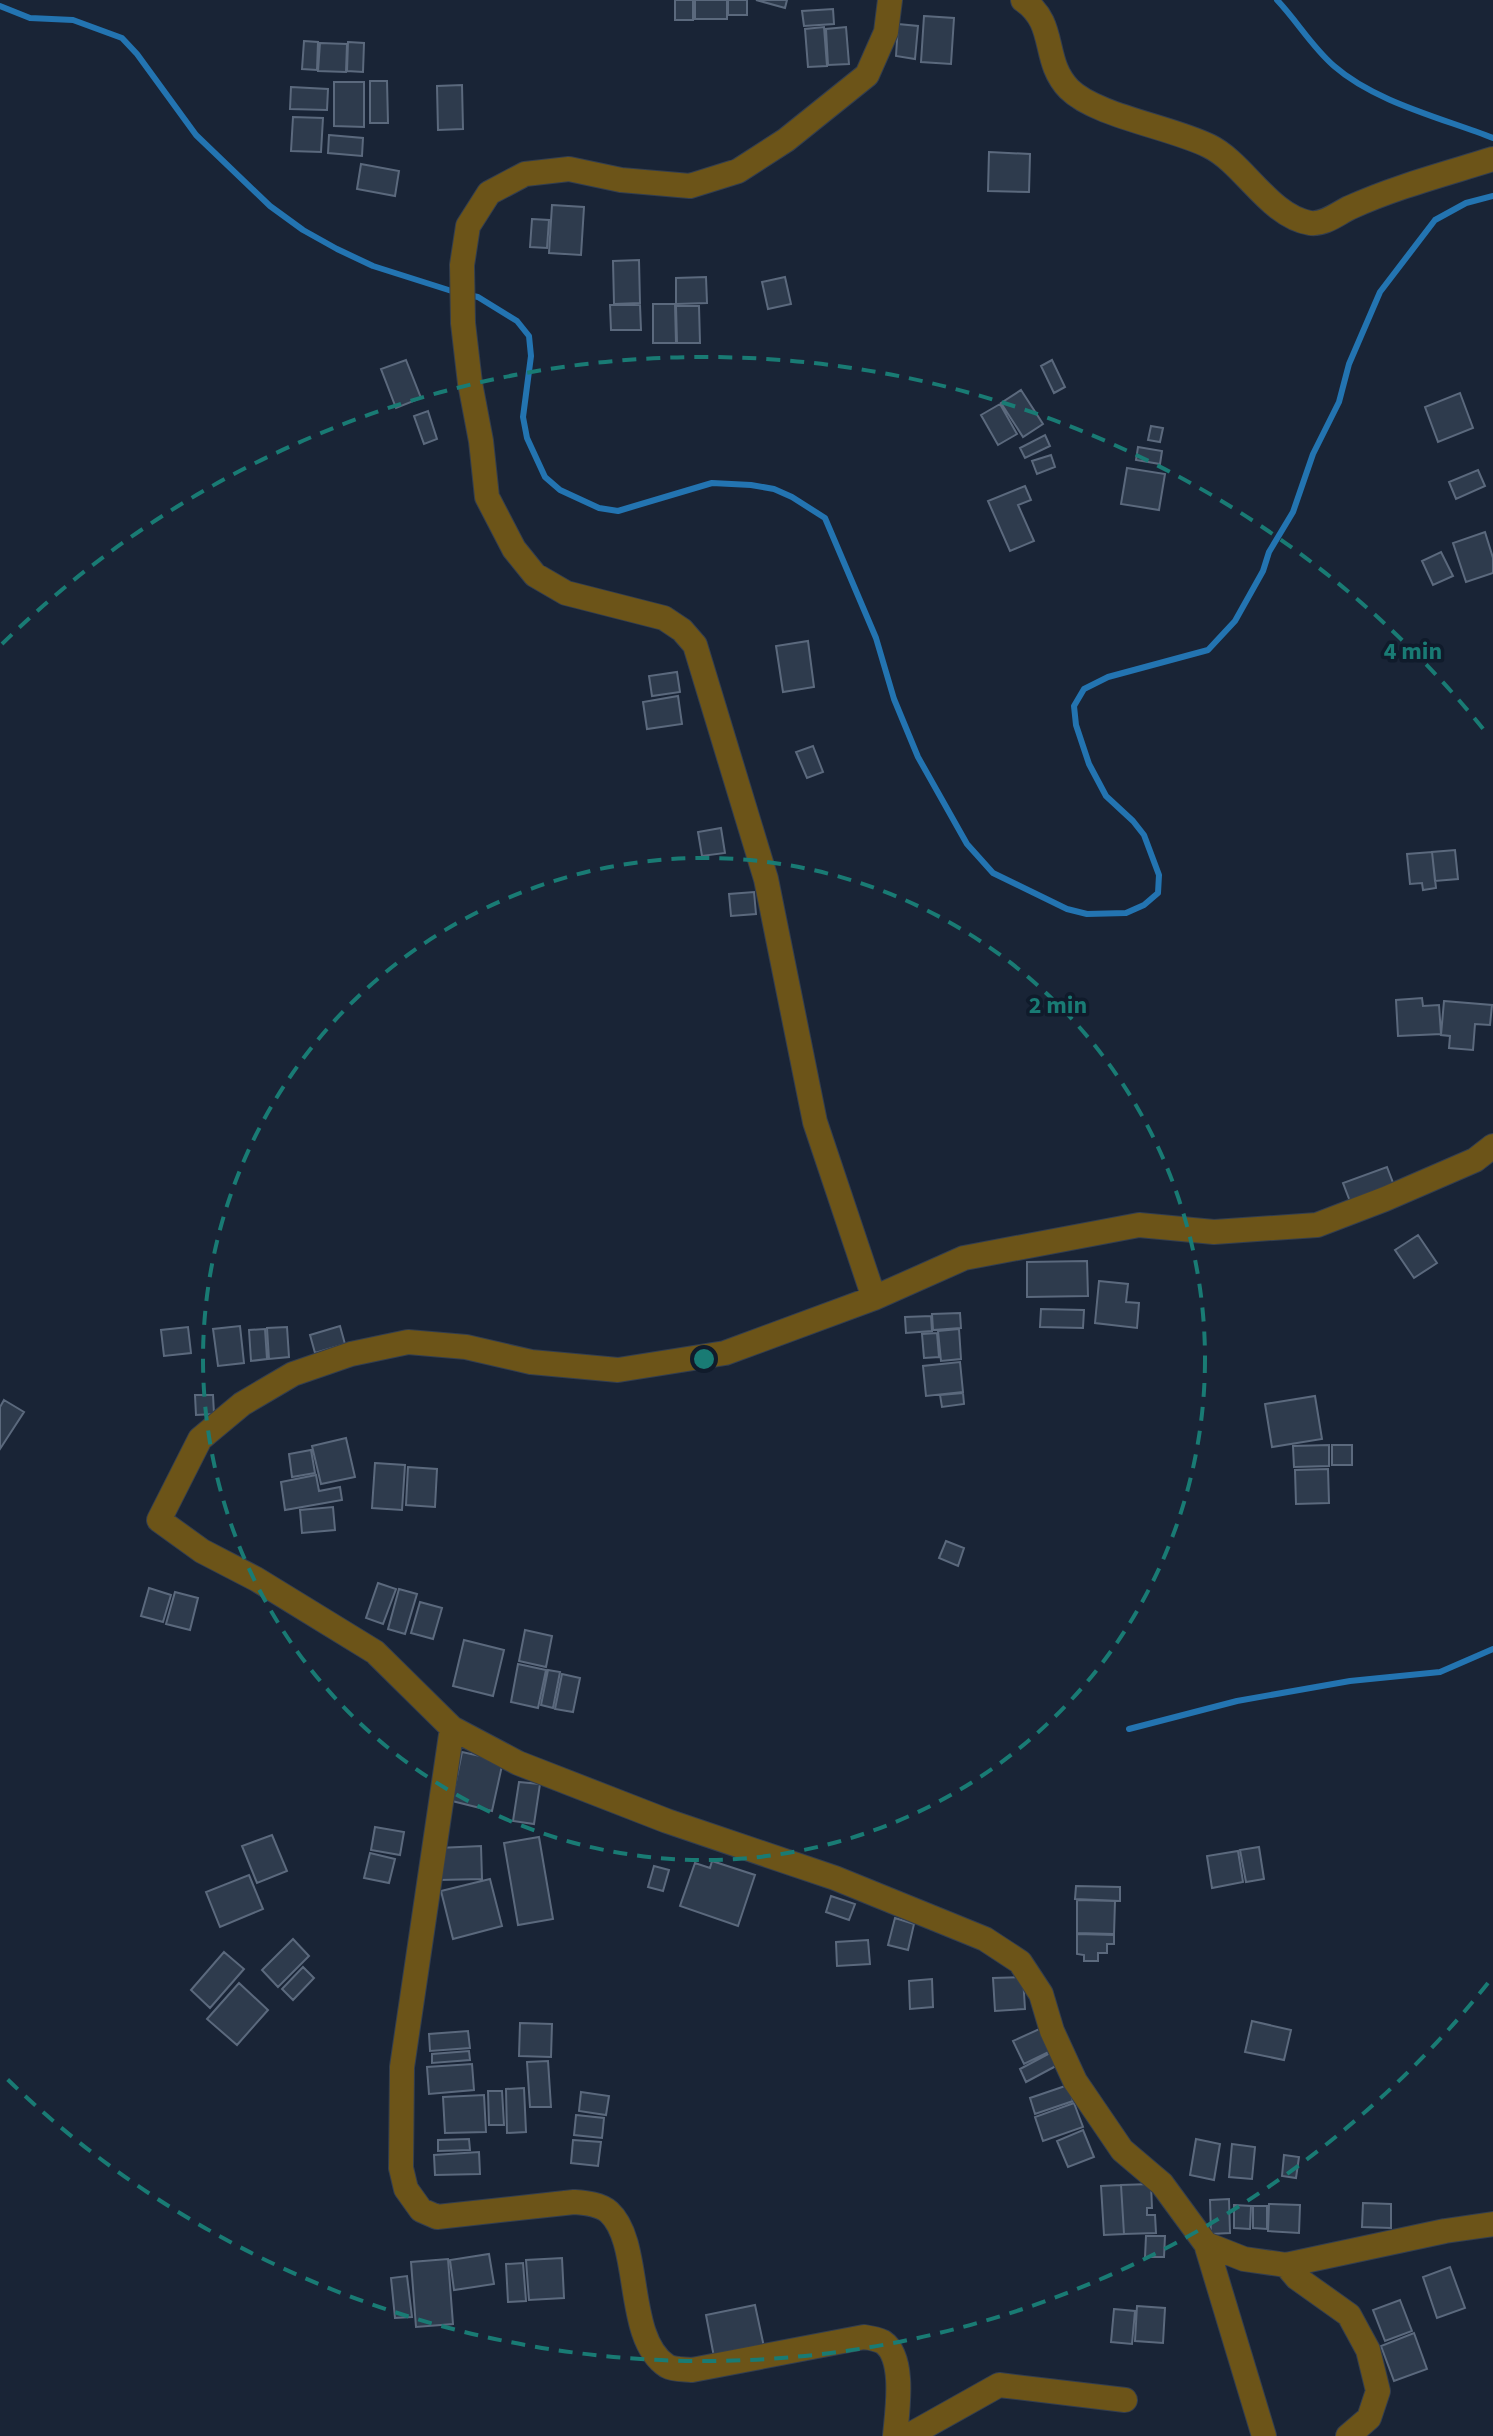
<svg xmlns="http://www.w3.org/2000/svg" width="1493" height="2436" font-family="'Source Sans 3',sans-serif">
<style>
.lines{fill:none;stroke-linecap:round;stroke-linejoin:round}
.stream{stroke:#2374b1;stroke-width:6}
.building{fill:#2e3b4d;stroke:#5b697d;stroke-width:2}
.street-casing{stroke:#333e4f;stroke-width:26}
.street{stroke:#6c5418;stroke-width:24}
.ring{fill:none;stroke:#197b74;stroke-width:4;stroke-dasharray:14 10}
.centre{fill:#197b74;stroke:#101b2b;stroke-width:4}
.ring-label{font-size:24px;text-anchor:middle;font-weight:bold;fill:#197b74;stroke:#101b2b;stroke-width:7;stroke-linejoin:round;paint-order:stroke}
</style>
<rect width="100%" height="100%" fill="#192436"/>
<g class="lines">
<path class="stream" d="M1277 0C1297 21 1312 47 1334 66 1375 102 1442 118 1493 138
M0 6 30 18 73 20 122 38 137 54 196 135 270 206 303 230 337 249 373 266 458 293
M468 295 478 297 517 321 529 336 531 356 523 417 527 438 545 477 560 490 599 508 618 511 712 483 751 485 774 489 792 497 825 518 876 638 894 699 918 757 967 844 993 873 1067 909 1087 914 1126 913 1144 905 1158 893 1159 875 1144 835 1133 821 1106 796 1089 764 1076 725 1074 706 1084 689 1108 677 1208 650 1235 621 1263 571 1269 552 1293 512 1313 454 1339 402 1349 364 1380 292 1435 220 1466 203 1493 196
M1129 1729 1237 1701 1350 1681 1440 1672 1493 1649"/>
</g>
<path class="building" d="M675 0H693V20H675Z
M695 0H727V19H695Z
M728 0H747V15H728Z
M756 0H787L785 8Z
M833 9 834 24 804 26 802 11Z
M924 16 954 18 951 64 921 62Z
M898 24 918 26 915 59 896 56Z
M824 27 827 66 808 67 805 29Z
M846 27 849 64 828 65 826 29Z
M304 41 318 42 317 70 302 69Z
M348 42 364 43 363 72 347 71Z
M320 43 347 44 346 72 318 71Z
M370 81H387L388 123H370Z
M334 82H364V127L334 126Z
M462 85 463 129 438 130 437 86Z
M291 87 328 89 327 110 290 109Z
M293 117 323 118 321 152 291 151Z
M329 135 363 138 362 156 328 153Z
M989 152 1030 154 1029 192 988 191Z
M361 164 399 171 395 196 357 189Z
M552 205 584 207 581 255 549 253Z
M532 219 549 220 547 248 530 247Z
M639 260 640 303 614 304 613 261Z
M706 277 707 303 676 304V278Z
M785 277 791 304 768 309 762 282Z
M653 304H675L676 343H653Z
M610 305H640L641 330H611Z
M676 306H699L700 343H677Z
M406 360 421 398 396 408 381 369Z
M1052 360 1065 387 1054 393 1041 366Z
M1021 390 1043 424 1023 437 1001 403Z
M1460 393 1473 428 1438 442 1425 407Z
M1000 404 1017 434 998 445 981 415Z
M428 411 437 439 424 444 414 416Z
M1151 426 1163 428 1160 442 1148 440Z
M1045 435 1050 446 1025 458 1020 448Z
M1138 447 1162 451 1160 464 1136 460Z
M1051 455 1055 467 1037 474 1032 461Z
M1127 468 1165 474 1159 510 1121 504Z
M1478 470 1485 486 1456 499 1449 482Z
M1025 486 1031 500 1018 505 1034 541 1010 551 988 501Z
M1485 532 1493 558V573L1466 582 1453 543Z
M1441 552 1453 576 1433 585 1422 561Z
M808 641 814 687 783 692 776 646Z
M677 672 680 692 652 696 649 676Z
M678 696 682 724 647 729 643 702Z
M813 746 823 772 807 778 796 752Z
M721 828 725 853 702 856 698 832Z
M1455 850 1458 879 1435 881 1432 852Z
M1432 852 1436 888 1423 890 1422 883 1410 884 1407 854Z
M754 892 756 914 731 916 729 894Z
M1422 998 1423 1006 1439 1005 1441 1034 1398 1036 1396 1000Z
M1444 1001 1492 1005 1490 1025 1475 1024 1473 1050 1449 1048 1450 1036 1441 1035Z
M1387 1167 1395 1188 1351 1204 1343 1183Z
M1418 1235 1437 1263 1414 1278 1395 1250Z
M1087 1261 1088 1296 1027 1297V1262Z
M1099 1281 1128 1284 1126 1302 1139 1303 1137 1328 1095 1323Z
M1041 1309 1084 1310 1083 1328 1040 1327Z
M960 1313 961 1328 933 1330 932 1314Z
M931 1316 932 1331 906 1333 905 1317Z
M240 1326 244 1363 218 1366 213 1329Z
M340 1326 345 1344 315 1353 310 1335Z
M188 1327 191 1353 164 1356 161 1330Z
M287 1327 289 1357 269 1359 267 1328Z
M265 1329 267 1359 251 1361 249 1330Z
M959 1329 961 1359 941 1361 938 1331Z
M937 1333 939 1357 924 1358 922 1334Z
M960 1362 963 1392 926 1396 923 1366Z
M963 1393 964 1404 942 1407 940 1395Z
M195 1395H213L214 1414 196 1415Z
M1315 1396 1322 1439 1272 1447 1265 1404Z
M4 1400 24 1412 0 1449V1407Z
M346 1438 355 1477 321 1484 312 1446Z
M1329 1445V1466L1294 1467 1293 1446Z
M1332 1445H1352V1465H1332Z
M311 1450 315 1473 292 1477 289 1454Z
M375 1463 405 1465 402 1510 372 1508Z
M408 1467 437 1469 435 1507 406 1505Z
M1328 1469 1329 1503 1296 1504 1295 1470Z
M316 1475 319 1491 340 1487 342 1500 285 1510 281 1482Z
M333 1507 335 1530 302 1533 300 1510Z
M946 1541 964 1548 958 1566 939 1558Z
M378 1583 396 1589 383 1624 366 1618Z
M149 1588 171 1595 163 1622 141 1616Z
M399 1589 417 1594 405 1634 388 1629Z
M175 1592 198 1598 190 1630 166 1624Z
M420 1602 442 1608 433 1639 411 1633Z
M525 1630 552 1636 546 1667 519 1661Z
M464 1640 504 1650 493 1696 453 1686Z
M518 1664 546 1670 538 1708 511 1702Z
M548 1670 560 1672 553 1708 541 1705Z
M562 1674 580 1678 573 1712 555 1709Z
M462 1752 503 1761 492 1811 452 1801Z
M519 1782 540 1784 534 1824 513 1821Z
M375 1827 404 1832 400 1855 371 1850Z
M272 1835 287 1871 257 1883 242 1846Z
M539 1837 553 1919 518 1925 504 1843Z
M481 1846 482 1879 439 1880 438 1848Z
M1259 1847 1264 1879 1246 1882 1240 1850Z
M1238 1851 1243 1882 1212 1888 1207 1856Z
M370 1853 395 1859 389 1883 364 1878Z
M712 1861 755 1875 738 1926 680 1906 695 1863 710 1868Z
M654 1866 669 1870 663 1891 648 1887Z
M249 1875 263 1909 220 1927 206 1892Z
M490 1879 502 1926 453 1939 441 1891Z
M1076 1886 1120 1887V1901L1075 1899Z
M831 1896 855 1904 849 1920 826 1912Z
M1077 1900 1115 1901 1114 1934 1077 1933Z
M895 1918 914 1924 908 1950 888 1945Z
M1077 1934 1114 1935V1944H1107V1953H1098V1961H1084V1955L1077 1954Z
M293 1939 309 1956 278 1987 262 1970Z
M868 1940 870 1964 837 1966 836 1942Z
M224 1952 244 1969 210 2008 191 1990Z
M303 1967 314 1978 293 2000 282 1989Z
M1023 1977 1025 2009 995 2011 993 1978Z
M932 1979 933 2007 910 2009 909 1981Z
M239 1983 268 2010 237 2045 207 2019Z
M1252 2021 1291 2030 1284 2060 1245 2052Z
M520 2023 552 2024 551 2057 519 2056Z
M1046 2026 1057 2048 1024 2064 1013 2041Z
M468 2031 470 2048 430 2051 429 2034Z
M469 2051 470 2060 432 2063V2054Z
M1050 2053 1056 2066 1026 2082 1020 2069Z
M548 2061 551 2107H530L527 2062Z
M472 2064 474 2090 429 2094 427 2067Z
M1068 2085 1073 2101 1035 2114 1030 2098Z
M524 2088 526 2132 507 2133 506 2089Z
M488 2091H502L504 2125H489Z
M581 2092 609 2096 606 2115 579 2111Z
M484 2095 486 2132 445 2133 443 2097Z
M1074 2103 1083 2127 1043 2141 1035 2117Z
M576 2115 604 2118 602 2138 574 2135Z
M1083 2130 1094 2157 1068 2167 1057 2141Z
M469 2139 470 2150 438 2151V2140Z
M1196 2139 1220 2144 1214 2180 1190 2175Z
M573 2140 601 2142 598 2166 571 2163Z
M1232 2144 1255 2147 1252 2179 1229 2177Z
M479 2152 480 2174 435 2175 434 2155Z
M1284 2155 1299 2157 1296 2178 1282 2176Z
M1151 2184 1152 2208H1147V2215H1155L1156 2233 1124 2234 1121 2185Z
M1121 2185 1124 2234 1104 2235 1101 2186Z
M1229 2199 1230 2233 1211 2234 1210 2200Z
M1363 2203 1391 2204V2228L1362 2227Z
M1269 2204 1300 2205 1299 2233 1268 2231Z
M1234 2205 1251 2206 1250 2229 1234 2228Z
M1253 2206H1267V2229L1253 2228Z
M1146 2236H1165L1164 2257H1145Z
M489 2254 494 2284 454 2290 450 2260Z
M562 2258 564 2298 529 2300 526 2260Z
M448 2259 453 2324 416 2327 411 2262Z
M523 2263 526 2301 508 2302 506 2264Z
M1450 2267 1465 2308 1437 2318 1423 2277Z
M407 2276 412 2317 395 2318 391 2278Z
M1400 2300 1412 2331 1385 2341 1373 2310Z
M755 2305 764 2347 714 2357 706 2315Z
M1137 2306 1165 2308 1163 2343 1135 2341Z
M1114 2309 1135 2311 1132 2344 1111 2342Z
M1414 2333 1427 2369 1394 2381 1381 2346Z"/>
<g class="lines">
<defs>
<path id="street" d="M1023 0C1058 24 1041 60 1069 89 1096 116 1171 127 1209 146 1244 163 1269 216 1310 223 1324 225 1337 214 1349 208 1395 187 1445 174 1493 159
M1493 1146 1475 1160 1385 1199 1317 1225 1214 1232 1139 1225 964 1258 874 1298 725 1353 618 1370 531 1362 466 1347 408 1342 351 1354 293 1374 242 1404 200 1439 159 1520 202 1551 256 1579 375 1652 452 1728 518 1763 667 1821 835 1878 985 1939 1020 1962 1041 1994 1052 2031 1075 2081 1122 2150 1162 2184 1206 2244 1244 2259 1286 2265 1445 2231 1493 2224
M874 1298 815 1122 766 879 695 645 682 630 664 618 566 593 535 575 514 549 487 497 481 441 470 383 463 323 462 265 468 226 489 193 525 174 569 169 621 180 690 186 738 171 786 140 867 75 886 32 890 0
M452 1728 402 2067 401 2168 406 2189 421 2210 437 2217 574 2202C586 2203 600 2204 609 2212 643 2243 624 2338 667 2366 674 2370 684 2369 692 2370L864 2337C871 2338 877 2339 883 2342 906 2358 897 2412 895 2436
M1206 2244 1264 2436
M1286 2265 1297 2278 1349 2315 1368 2350 1378 2391 1369 2418 1348 2436
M908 2436 999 2385 1125 2400"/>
</defs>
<use href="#street" class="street-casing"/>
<use href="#street" class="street"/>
</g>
<g class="ring">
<circle cx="704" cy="1359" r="501"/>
<path d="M1488 1983A1002 1002 0 0 1 2 2074M2 644A1002 1002 0 0 1 1488 735"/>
</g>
<circle cx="704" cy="1359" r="12" class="centre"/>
<g class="ring-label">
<text x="1413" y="659">4 min</text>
<text x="1058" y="1013">2 min</text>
</g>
</svg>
